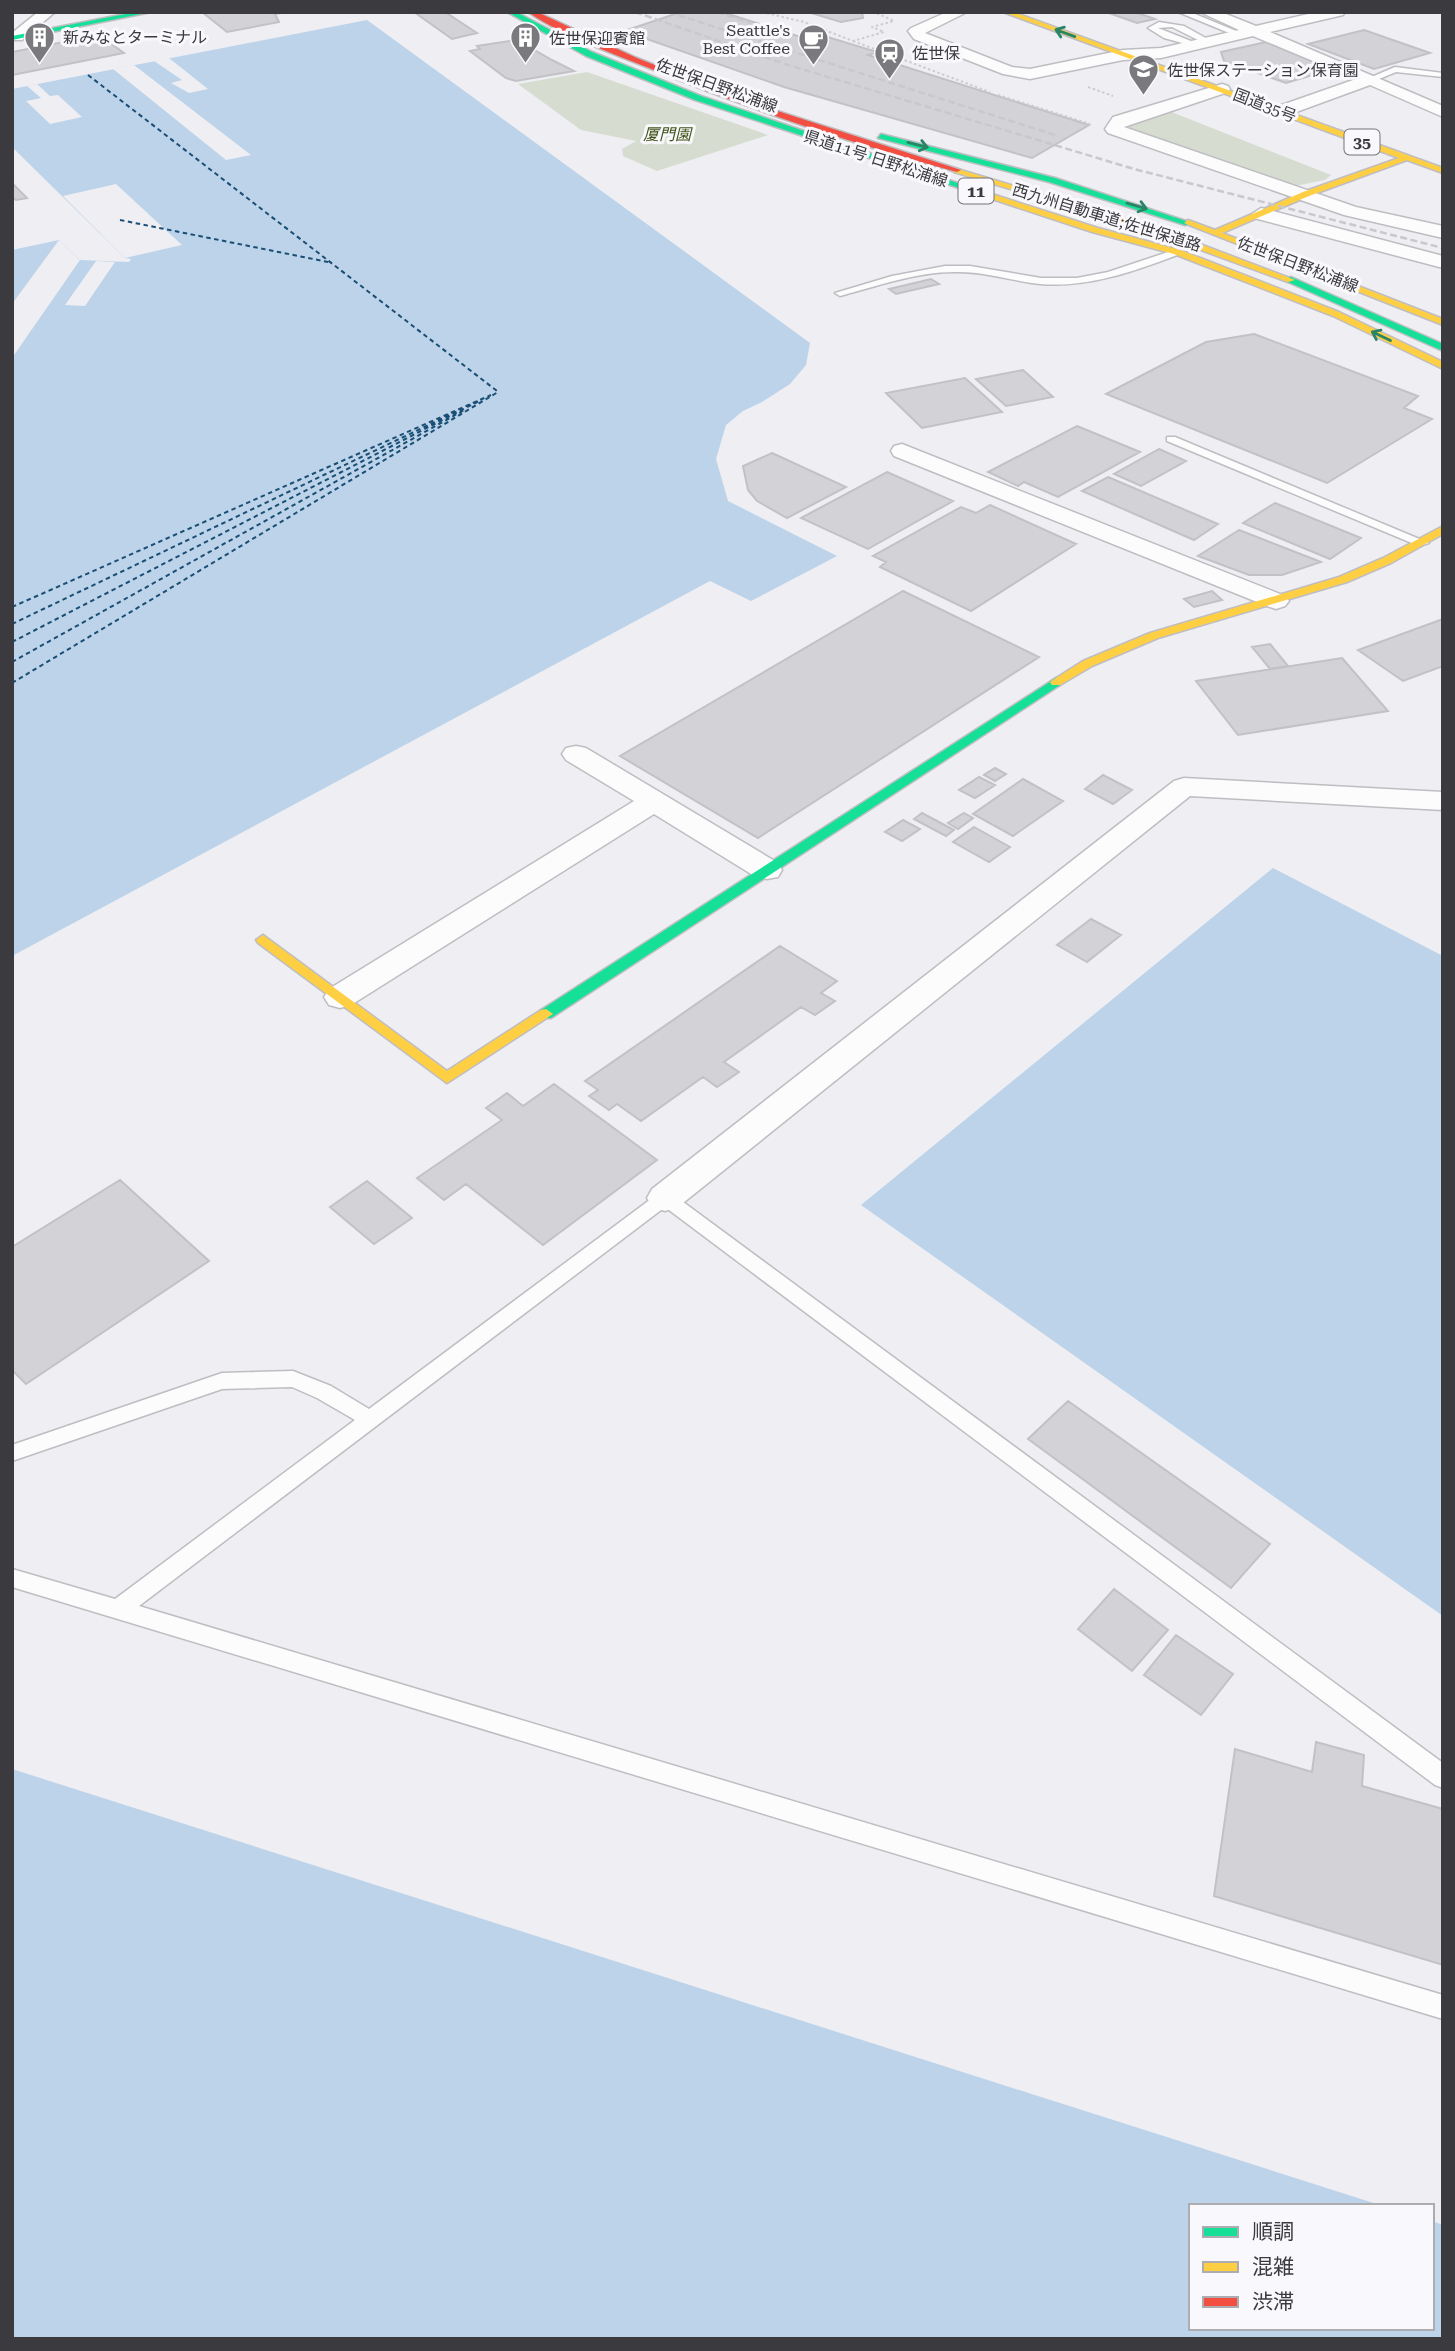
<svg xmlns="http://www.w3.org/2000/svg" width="1455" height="2351" font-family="'Roboto Serif','Noto Sans JP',serif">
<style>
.green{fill:#d7dcd1}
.water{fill:#bcd3e9}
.pier{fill:#eeeef3}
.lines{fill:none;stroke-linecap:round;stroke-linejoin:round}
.ferry{stroke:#1a4e75;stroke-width:2;stroke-dasharray:4.5 3.5;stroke-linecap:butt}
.building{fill:#d3d3d7;stroke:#c2c2c6;stroke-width:2}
.lane-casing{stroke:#bebec2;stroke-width:3}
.street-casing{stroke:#bebec2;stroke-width:3}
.fast-casing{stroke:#bebec2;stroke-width:3}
.slow-casing{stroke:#bebec2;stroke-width:3}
.jam-casing{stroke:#bebec2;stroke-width:3}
.path{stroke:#cdcdcf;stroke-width:2;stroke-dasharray:2.5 2.5;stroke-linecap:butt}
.lane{fill:#fcfcfd;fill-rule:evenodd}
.street{fill:#fcfcfd;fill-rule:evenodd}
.fast{fill:#16e098;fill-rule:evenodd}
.slow{fill:#ffcf43;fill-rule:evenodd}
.jam{fill:#f24e42;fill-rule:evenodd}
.rail{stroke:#c9c9ca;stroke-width:2.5;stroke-dasharray:7 3.5;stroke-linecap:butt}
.oneway{stroke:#2a8567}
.labels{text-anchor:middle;stroke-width:6;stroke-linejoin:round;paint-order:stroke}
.far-poi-label{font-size:16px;fill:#3b3b3f;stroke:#f9f9fd;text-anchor:start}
.far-street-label{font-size:16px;fill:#3b3b3f;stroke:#f9f9fd}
.far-park-label{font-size:16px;font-style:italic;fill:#425319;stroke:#f9f9fd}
.shield{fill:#f9f9fd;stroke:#747478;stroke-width:2}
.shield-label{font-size:16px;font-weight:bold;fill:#3b3b3f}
</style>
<rect width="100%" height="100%" fill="#eeeef3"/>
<path class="green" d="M587 72 768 135 657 171 623 156 622 149 636 141 581 130 518 84Z
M1169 111 1331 175 1325 180 1295 186 1126 127 1135 121Z"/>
<path class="water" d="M367 20 810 343 806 365 790 384 762 402 743 411 726 425 716 459 728 501 837 556 751 601 710 581 12 956V250L59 240 80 260 129 262 131 259 125 258 12 147V89Z
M1273 868 1443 956V1616L861 1205Z
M12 1769 1383 2206H1191V2328H1432V2221L1443 2225V2339H12Z"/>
<path class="pier" d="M169 58 208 89 189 93 171 83 182 80 154 61Z
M134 65 251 155 226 160 113 69Z
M37 84 50 96 58 95 82 117 50 124 26 101 41 98 27 86Z
M116 184 182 245 125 258 63 196Z
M59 240 80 260 12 358V304Z
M96 261 115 262 85 306 65 305Z"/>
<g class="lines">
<path class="ferry" d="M88 75 497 391
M120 220 328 262
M12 607 491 395
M12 624 462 409
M12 642 481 400
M12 662 466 409
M12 683 498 392"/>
</g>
<path class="building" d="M202 12H287L275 14 279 22 227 32Z
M414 12H445L477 33 452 39Z
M681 12H722L807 39 818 34 877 52 868 55 1089 125 1032 158 784 87 624 31Z
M808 12H862L863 18 841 22Z
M1106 12H1135L1155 19 1137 23Z
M1364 30 1430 53 1374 69 1308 44Z
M99 35 124 53 12 75V52Z
M517 40 552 60 574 71 516 81 506 78 470 51 480 49 477 46Z
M1266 42 1337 68 1286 83 1224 61 1221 52Z
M12 183 27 198 16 200 12 197Z
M931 279 939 284 896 294 889 289Z
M1254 334 1418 396 1404 408 1432 419 1327 483 1106 394 1206 342Z
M1023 370 1053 397 1006 406 976 379Z
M965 378 1002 412 922 428 886 393Z
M1077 426 1140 452 1058 497 1024 482 1018 486 988 472Z
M1159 449 1186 461 1141 486 1114 474Z
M772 453 846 487 787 518 757 501 748 490 743 466Z
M887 472 953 501 868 549 801 518Z
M1108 477 1218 524 1194 540 1082 491Z
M1275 503 1361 538 1330 559 1243 523Z
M990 505 1076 544 971 611 880 567 886 562 873 556 961 507 976 513Z
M1239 530 1321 562 1282 575H1249L1198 556Z
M903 591 1039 657 758 838 620 756Z
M1212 591 1222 600 1194 607 1184 599Z
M1443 619V666L1403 681 1358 650Z
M1270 644 1288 666 1270 669 1252 647Z
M1342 658 1388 711 1238 735 1196 681Z
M995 768 1006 774 995 781 984 775Z
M1103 775 1132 790 1113 804 1085 789Z
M979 777 995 785 975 798 959 790Z
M1023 779 1063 801 1013 836 973 814Z
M922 813 954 830 946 836 914 819Z
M964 813 973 818 958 829 948 823Z
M903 820 920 829 902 841 885 832Z
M974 827 1010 847 989 862 953 842Z
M1091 919 1121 935 1087 962 1057 945Z
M780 946 837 981 821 993 835 1001 815 1015 801 1007 724 1062 739 1072 717 1087 703 1077 641 1121 617 1104 609 1110 589 1096 598 1090 585 1081Z
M554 1084 657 1160 543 1245 466 1184 444 1200 417 1178 502 1120 486 1108 507 1093 523 1106Z
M120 1180 209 1261 26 1384 12 1370V1247Z
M367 1181 412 1218 374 1244 330 1207Z
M1068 1401 1270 1544 1231 1588 1028 1439Z
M1114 1589 1168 1630 1132 1671 1078 1629Z
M1176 1635 1233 1674 1201 1715 1144 1675Z
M1316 1742 1364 1755 1362 1786 1443 1809V1965L1214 1896 1235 1749 1312 1772Z"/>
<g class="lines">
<defs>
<path id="lane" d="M1178 12H1190L1246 35 1239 37Z
M1159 22 1184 26 1213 42 1206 44 1172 27 1158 28 1201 45 1197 47 1164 38 1148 28Z
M1395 67 1443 73V77L1396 72 1374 81 1367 79Z
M1177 249 1182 252 1180 254C1135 271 1089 288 1040 284 1012 281 984 271 955 272 916 272 878 286 840 296L835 293 892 276 945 266H970L1041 278H1077L1108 272Z
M1167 437H1175L1429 543 1419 546 1167 441Z
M665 1191 671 1193 1443 1763V1788L1435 1785 665 1207 139 1606 1443 1995V2019L12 1587V1569L115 1599 355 1420 317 1398 292 1387 222 1389 12 1461V1445L222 1373 293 1371 331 1386 369 1409 659 1193Z"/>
<path id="street" d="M38 12H55L22 40H12V33Z
M947 12H967L925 33 1012 67 1030 69 1123 50 1161 48 1239 30 1200 12H1221L1256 26 1317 12H1345L1343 15 1270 32 1443 106V117L1370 85 1288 115H1276L1274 111 1276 107 1356 79 1253 36 1161 58 1123 60 1030 79 1003 74 914 39 908 31 911 28Z
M1222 84 1228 86 1230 89 1228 92 1124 127 1356 207 1443 226V238L1344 215 1108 133 1105 129 1113 117Z
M1261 208 1443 256V268L1254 218 1252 214Z
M902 444 1285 596 1289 601 1285 606 1276 609 1267 606 894 456 891 451 894 446Z
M576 746 586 748 778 863 782 870 778 877 767 879 756 877 654 814 351 1005 340 1008 329 1005 324 997 329 989 634 801 566 760 562 754 566 748Z
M1184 778 1443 792V810L1190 796 678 1207 665 1211 652 1207 647 1198 652 1189 1174 781Z"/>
<path id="fast" d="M136 12H151L12 40V36Z
M507 12H516L592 52 701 96 999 197 992 199 695 100 586 56Z
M881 134 1055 178 1192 223 1185 225 1049 182 878 138Z
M1291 277 1443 344V351L1288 282V278Z
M1056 678 1060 679V685L551 1018H541L539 1014 541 1010Z"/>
<path id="slow" d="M1003 12H1013L1443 168V173L1407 160 1309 196 1222 233 1443 319V325L1184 223 1188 220 1215 230 1303 192 1399 158Z
M954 168 1163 230 1295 280 1288 282 1157 234 954 172Z
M995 195 1098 228 1180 250 1339 312 1443 362V369L1333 316 1174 254 1092 232 992 199 991 197Z
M1443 526V534L1391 563 1347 582 1158 638 1092 666 1060 685H1052L1050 682 1083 661 1150 633 1339 577 1383 558Z
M263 935 447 1071 541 1010 546 1009 553 1014 447 1083 258 943 256 940Z"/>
<path id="jam" d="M528 12H537L637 58 743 100 961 170 957 172C852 144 749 109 649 68 609 52 563 36 528 12Z"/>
</defs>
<use href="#lane" class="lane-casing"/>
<use href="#street" class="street-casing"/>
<use href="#fast" class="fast-casing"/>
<use href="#slow" class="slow-casing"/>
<use href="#jam" class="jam-casing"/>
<path class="path" d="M762 12 804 22 853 41 884 32 872 27 894 21 874 12
M853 41 990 92
M1088 87 1113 96
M998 95 1090 124"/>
<use href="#lane" class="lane"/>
<use href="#street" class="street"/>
<use href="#fast" class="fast"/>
<use href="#slow" class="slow"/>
<use href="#jam" class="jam"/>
<path class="rail" d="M635 12 785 64 1134 169 1443 248
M668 12 1055 135
M717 12 751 23"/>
</g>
<defs><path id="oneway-shaft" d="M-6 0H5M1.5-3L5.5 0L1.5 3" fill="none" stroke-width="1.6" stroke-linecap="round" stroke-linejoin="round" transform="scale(1.75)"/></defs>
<g class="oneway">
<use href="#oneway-shaft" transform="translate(1065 33) rotate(-160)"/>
<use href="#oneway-shaft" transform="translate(918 145) rotate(14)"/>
<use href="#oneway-shaft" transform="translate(1137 206) rotate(16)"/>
<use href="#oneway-shaft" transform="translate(1381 336) rotate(-154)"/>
</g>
<defs>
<symbol id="building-pin" viewBox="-11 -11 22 30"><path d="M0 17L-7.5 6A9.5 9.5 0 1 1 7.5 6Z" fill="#7a7a7e" stroke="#f9f9fd"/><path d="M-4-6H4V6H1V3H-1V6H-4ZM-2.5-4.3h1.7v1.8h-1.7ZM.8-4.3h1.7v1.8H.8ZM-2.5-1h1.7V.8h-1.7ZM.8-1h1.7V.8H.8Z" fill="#fff"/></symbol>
<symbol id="cafe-pin" viewBox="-11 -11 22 30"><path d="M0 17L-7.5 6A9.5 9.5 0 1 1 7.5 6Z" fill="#7a7a7e" stroke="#f9f9fd"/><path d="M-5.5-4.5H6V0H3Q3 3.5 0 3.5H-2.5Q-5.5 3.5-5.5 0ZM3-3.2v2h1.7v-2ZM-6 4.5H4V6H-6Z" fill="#fff"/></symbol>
<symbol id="station-pin" viewBox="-11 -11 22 30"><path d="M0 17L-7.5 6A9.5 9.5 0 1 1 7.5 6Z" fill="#7a7a7e" stroke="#f9f9fd"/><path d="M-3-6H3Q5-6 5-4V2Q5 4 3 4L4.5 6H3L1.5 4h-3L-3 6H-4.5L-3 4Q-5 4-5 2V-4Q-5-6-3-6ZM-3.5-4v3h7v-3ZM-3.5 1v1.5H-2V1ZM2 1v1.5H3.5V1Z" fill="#fff"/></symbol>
<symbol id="school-pin" viewBox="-11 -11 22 30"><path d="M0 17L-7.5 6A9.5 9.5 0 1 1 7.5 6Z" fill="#7a7a7e" stroke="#f9f9fd"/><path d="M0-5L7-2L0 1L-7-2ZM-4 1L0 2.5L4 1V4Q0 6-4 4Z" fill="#fff"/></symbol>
</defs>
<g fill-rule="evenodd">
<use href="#building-pin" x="22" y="20" width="35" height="47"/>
<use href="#building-pin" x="508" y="20" width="35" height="47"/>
<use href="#cafe-pin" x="796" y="22" width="35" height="47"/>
<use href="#station-pin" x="872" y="36" width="35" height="47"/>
<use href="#school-pin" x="1126" y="52" width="35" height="47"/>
</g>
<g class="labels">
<g class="far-poi-label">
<text x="790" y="36" text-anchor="end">Seattle's<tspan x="790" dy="18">Best Coffee</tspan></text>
<text x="63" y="43">新みなとターミナル</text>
<text x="549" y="44">佐世保迎賓館</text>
<text x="912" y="59">佐世保</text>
<text x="1167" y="76">佐世保ステーション保育園</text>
</g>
<g class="far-street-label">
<text transform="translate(717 85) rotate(20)" y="6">佐世保日野松浦線</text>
<text transform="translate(1265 105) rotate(21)" y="6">国道35号</text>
<text transform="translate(876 158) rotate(18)" y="6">県道11号 日野松浦線</text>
<text transform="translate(1107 217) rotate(17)" y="6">西九州自動車道;佐世保道路</text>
<text transform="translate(1298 264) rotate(21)" y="6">佐世保日野松浦線</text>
</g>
<g class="far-park-label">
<text x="667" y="140">厦門園</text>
</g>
<g class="shield">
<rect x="1344.5" y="129.5" width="35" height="25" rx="5"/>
<rect x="958.5" y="178.5" width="35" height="25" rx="5"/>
</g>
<g class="shield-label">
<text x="1362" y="148">35</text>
<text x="976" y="197">11</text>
</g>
</g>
<rect width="1455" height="2351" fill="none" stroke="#3b3b3f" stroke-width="28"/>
<rect x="1189" y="2204" width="245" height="126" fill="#f9f9fd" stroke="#adadb1" stroke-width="2"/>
<rect x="1203" y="2227" width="35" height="10" fill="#16e098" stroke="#adadb1" stroke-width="2"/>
<text x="1252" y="2239" font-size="21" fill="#3b3b3f">順調</text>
<rect x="1203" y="2262" width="35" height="10" fill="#ffcf43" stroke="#adadb1" stroke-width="2"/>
<text x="1252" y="2274" font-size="21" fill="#3b3b3f">混雑</text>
<rect x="1203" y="2297" width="35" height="10" fill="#f24e42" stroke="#adadb1" stroke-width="2"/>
<text x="1252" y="2309" font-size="21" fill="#3b3b3f">渋滞</text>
</svg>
